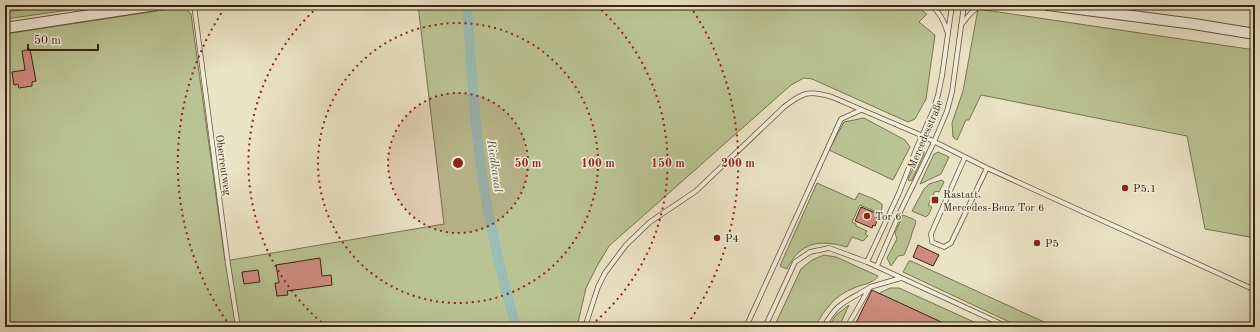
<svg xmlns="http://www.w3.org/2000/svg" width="1260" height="332" font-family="'Old Standard TT',serif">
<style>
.green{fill:#bac393;stroke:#797452}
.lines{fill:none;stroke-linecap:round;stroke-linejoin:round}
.canal{stroke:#98beb5;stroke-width:10}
.building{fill:#ce8c80;stroke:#382610}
.service-casing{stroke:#65553e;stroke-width:5.5}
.tertiary-casing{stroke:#65553e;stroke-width:12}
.service{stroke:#f2edda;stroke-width:4}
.tertiary{stroke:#f2edda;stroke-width:10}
.ring{fill:none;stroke:#8f2418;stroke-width:2;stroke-dasharray:2 4}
.poi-dot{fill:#8f2418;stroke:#f2edda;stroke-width:1.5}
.labels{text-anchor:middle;stroke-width:3;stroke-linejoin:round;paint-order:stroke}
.street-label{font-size:11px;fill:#382610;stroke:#f2edda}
.poi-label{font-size:11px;fill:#382610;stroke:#f2edda;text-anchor:start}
.water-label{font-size:12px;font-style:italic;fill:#555442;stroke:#f2edda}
.centre{fill:#8f2418;stroke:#f2edda;stroke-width:2}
.ring-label{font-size:12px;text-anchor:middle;font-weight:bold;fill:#8f2418;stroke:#f2edda;stroke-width:3;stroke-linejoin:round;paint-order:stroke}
</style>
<rect width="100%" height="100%" fill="#ebe3c6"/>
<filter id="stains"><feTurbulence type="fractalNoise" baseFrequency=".005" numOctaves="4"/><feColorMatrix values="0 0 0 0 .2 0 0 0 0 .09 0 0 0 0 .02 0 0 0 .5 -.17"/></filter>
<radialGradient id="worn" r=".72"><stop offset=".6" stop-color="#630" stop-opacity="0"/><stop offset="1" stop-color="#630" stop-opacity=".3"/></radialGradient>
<path class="green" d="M57 5H105L5 19V12Z
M418 5H914L927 14 919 22 935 35 926 99 915 119 908 122 812 79 804 78 791 85 609 246 597 266 586 288 577 327H5V34L183 7 191 14 225 261 444 224Z
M978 9 1255 50V238L1205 229 1187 136 981 95 969 120H966L957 140 953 137 952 123 963 91Z
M864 118 905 140 910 147 893 180 829 150 844 122Z
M922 150 924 151V154L912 180 909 181 908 179Z
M938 152 949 157 941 174 920 184 934 154Z
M942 180 944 182 939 192 935 191 928 205 932 207 929 214 926 217 912 211 924 189 929 184Z
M817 183 855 200 859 193 876 200 882 204V209L879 213 860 205 852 222 856 224V226L867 231 865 234 868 236 863 241 852 237 847 247C820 239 800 242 787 269L780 266Z
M903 215 913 219 916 221C915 227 912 231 911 237 909 243 907 248 904 255L898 256 891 266 887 258 897 239 895 233Z
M824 255 836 257 878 276C873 284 862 284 854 288 835 295 824 310 815 327H774L801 269 812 260Z
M909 261H911L1055 327H1020L903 272Z
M890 288H899L985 327H951L878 294Z
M849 305 839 327H828L836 315Z"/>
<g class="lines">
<path class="canal" d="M467 5C470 45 472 84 476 124 482 192 497 261 516 327"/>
</g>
<path class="building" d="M30 49 36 81 32 82V86L19 88 18 84 14 85 12 72 25 70 22 51Z
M861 207 878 214 877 218H878L875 226 873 225 872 228 855 221Z
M918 245 939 255 933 266 913 257Z
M320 258 322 276 331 275 332 285 287 291 288 295 277 296 275 283H279L276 265Z
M258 270 260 282 244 284 242 272Z
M872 290 952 327H854Z"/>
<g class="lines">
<defs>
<path id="service" d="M194 5 228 264 238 327
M931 5C939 12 944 20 947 31
M961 25 970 14 980 5
M965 157 931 234 932 242 944 247 951 243 987 168
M867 262 899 193 917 147 933 111 938 95 942 76 952 5
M877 266 901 210 934 142 947 111 952 92 964 5
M585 327 598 287 605 273 626 245 650 222 696 191 784 107C803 92 809 90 832 97L923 136 987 168 1255 290
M746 327 841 119 861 110
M765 327 795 262 810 252 829 248 867 262 1008 327
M824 327C836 303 847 301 869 288
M847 327 870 287 901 278"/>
<path id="tertiary" d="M1048 5 1194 24 1255 34
M5 28 156 5"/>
</defs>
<use href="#service" class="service-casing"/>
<use href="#tertiary" class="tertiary-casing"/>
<use href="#service" class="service"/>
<use href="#tertiary" class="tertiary"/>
</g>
<circle cx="458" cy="163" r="70" fill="#8f2418" fill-opacity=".12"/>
<g class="ring">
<circle cx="458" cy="163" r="70"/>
<circle cx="458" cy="163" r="140"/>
<path d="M326 326A210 210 0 0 1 319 6M597 6A210 210 0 0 1 590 326"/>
<path d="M230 326A280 280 0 0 1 226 6M690 6A280 280 0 0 1 686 326"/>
</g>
<g class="poi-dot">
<circle cx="1125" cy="188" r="4"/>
<rect x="931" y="196" width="8" height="8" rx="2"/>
<circle cx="867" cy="216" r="4"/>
<circle cx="717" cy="238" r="4"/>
<circle cx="1037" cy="243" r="4"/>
</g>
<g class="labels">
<g class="street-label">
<text transform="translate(925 134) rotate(-67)" y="4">Mercedesstraße</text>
<text transform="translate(224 165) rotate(82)" y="4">Oberreutweg</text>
</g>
<g class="poi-label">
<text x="1133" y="192">P5.1</text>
<text x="943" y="198">Rastatt,<tspan x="943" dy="13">Mercedes-Benz Tor 6</tspan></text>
<text x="875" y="220">Tor 6</text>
<text x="725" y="242">P4</text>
<text x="1045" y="247">P5</text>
</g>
<g class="water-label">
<text transform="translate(495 166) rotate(82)" y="4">Riedkanal</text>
</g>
</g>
<circle cx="458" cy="163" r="6" class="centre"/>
<g class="ring-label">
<text x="528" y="167">50 m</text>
<text x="598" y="167">100 m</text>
<text x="668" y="167">150 m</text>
<text x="738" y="167">200 m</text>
</g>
<rect width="1260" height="332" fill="none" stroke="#ebe3c6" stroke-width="20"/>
<rect x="6" y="6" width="1248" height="320" fill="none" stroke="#382610" stroke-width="2"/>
<rect x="10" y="10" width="1240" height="312" fill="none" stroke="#382610"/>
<path d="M28 44v6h70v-6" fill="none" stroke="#382610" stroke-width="2"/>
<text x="34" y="44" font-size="12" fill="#382610" stroke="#f2edda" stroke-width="3" paint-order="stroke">50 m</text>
<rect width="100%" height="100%" filter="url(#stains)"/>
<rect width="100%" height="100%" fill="url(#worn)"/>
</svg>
